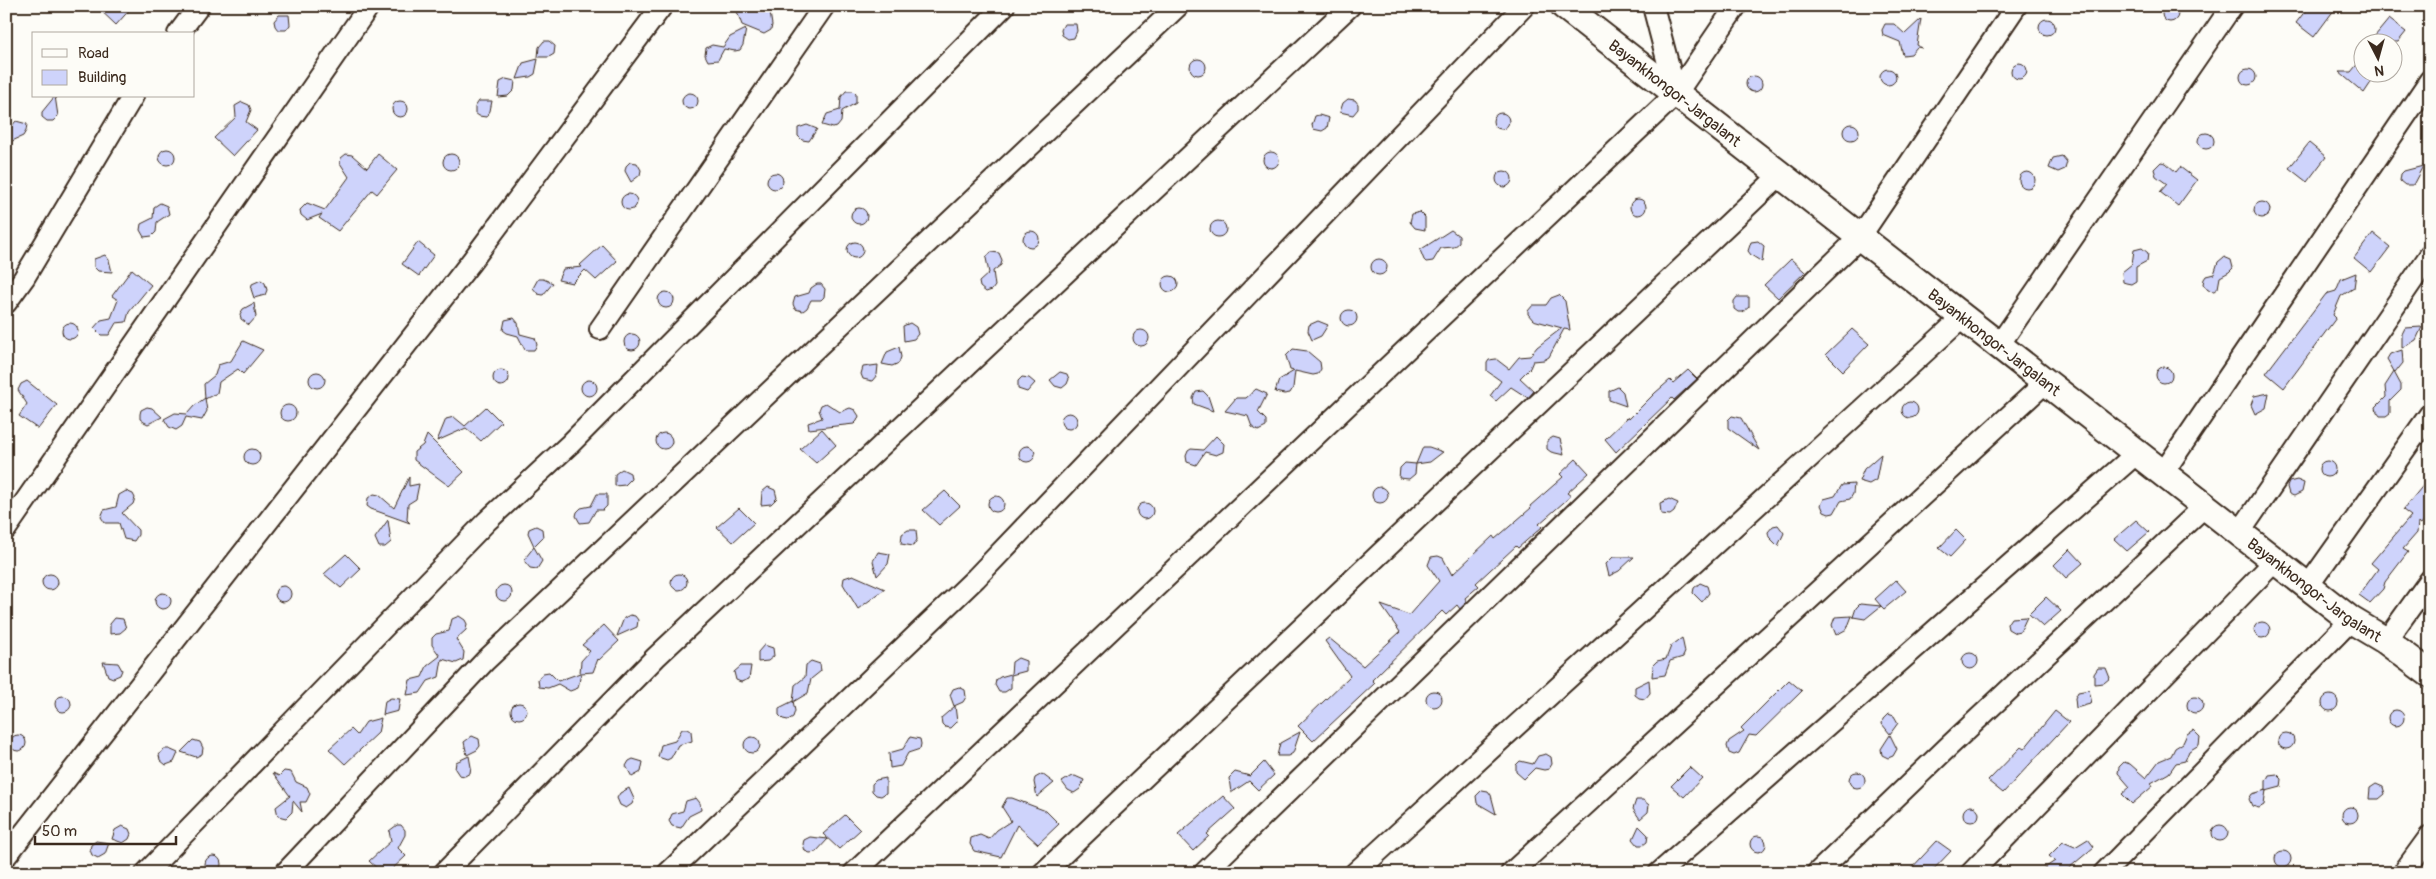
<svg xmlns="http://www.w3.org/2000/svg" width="2436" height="879" font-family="Pangolin,sans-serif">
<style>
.building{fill:#ced3fb;stroke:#3b2a1e}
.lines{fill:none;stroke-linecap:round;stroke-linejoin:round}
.minor-casing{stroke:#3b2a1e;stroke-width:24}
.tertiary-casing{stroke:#3b2a1e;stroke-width:30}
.minor{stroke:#fdfcf7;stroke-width:20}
.tertiary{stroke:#fdfcf7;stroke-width:26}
.labels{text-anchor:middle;stroke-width:4.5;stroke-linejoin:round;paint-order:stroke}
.street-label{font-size:16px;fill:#3b2a1e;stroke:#fdfcf7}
</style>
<rect width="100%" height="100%" fill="#fdfcf7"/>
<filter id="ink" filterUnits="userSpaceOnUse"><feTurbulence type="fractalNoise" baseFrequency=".02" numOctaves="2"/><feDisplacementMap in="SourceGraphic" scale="10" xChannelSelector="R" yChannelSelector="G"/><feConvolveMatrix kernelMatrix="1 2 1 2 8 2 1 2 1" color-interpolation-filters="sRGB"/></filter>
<g filter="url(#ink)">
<path class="building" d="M96 6H133L116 25Z
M735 6H769L772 25 771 30 764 34 742 25Z
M2309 6H2337L2314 37 2296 23Z
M2162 14a8 8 0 1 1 16 0a8 8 0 1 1-16 0Z
M279 15H289L290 25 286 30H278L275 26 274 21Z
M2039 27a8 8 0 1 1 16 0a8 8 0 1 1-16 0Z
M1921 19 1917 45 1922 48 1917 47 1911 54 1903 55 1900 42 1883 35 1882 30 1885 24H1894L1905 34Z
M2389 19 2406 32 2398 42H2370Z
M1064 24H1076L1077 31 1074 38 1068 39 1062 35 1061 30Z
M746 29 743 45 740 50 735 51 724 49 718 60 708 61 705 55 706 48 712 45 723 47 730 37Z
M544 41H549L555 46 554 54 549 57H538L539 47Z
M2364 56V72H2378L2364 93 2339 72H2351Z
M1190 67a8 8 0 1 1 16 0a8 8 0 1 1-16 0Z
M538 59 535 74 530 77 517 79 523 63Z
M2011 71a8 8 0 1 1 16 0a8 8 0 1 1-16 0Z
M1880 77a8 8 0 1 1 16 0a8 8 0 1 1-16 0Z
M2240 77a8 8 0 1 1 16 0a8 8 0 1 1-16 0Z
M1746 84a8 8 0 1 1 16 0a8 8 0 1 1-16 0Z
M506 79 515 81 514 90 508 96 498 97 500 82Z
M846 91H853L856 94V103L842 111 841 122 837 127 833 128 822 125 827 114 840 110 841 97Z
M682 101a8 8 0 1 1 16 0a8 8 0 1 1-16 0Z
M55 96 58 116 53 121H47L42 117V112Z
M1348 99 1355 100 1358 104V109L1353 115 1340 112 1343 103Z
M392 109a8 8 0 1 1 16 0a8 8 0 1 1-16 0Z
M479 101H492L490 111 486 117 479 116 475 113V107Z
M242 102 249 105 251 110 246 122 257 130 233 156 214 138 236 117 235 106Z
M1493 121a8 8 0 1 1 16 0a8 8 0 1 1-16 0Z
M1319 115 1329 118 1327 128 1322 131 1313 129 1312 125 1315 116Z
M16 121 27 124 26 131 23 136 10 142 11 127Z
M1843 132a8 8 0 1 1 16 0a8 8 0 1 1-16 0Z
M807 125 817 129 809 141 802 140 798 136V128Z
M2198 141a8 8 0 1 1 16 0a8 8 0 1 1-16 0Z
M2309 143 2326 157 2307 182 2289 168Z
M159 157a8 8 0 1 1 16 0a8 8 0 1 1-16 0Z
M1263 160a8 8 0 1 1 16 0a8 8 0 1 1-16 0Z
M443 162a8 8 0 1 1 16 0a8 8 0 1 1-16 0Z
M346 154 352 155 367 168 378 154 397 170 377 194 372 190 338 231 319 218 322 214 307 220 301 215 300 210 307 203 325 210 349 177 340 163 341 158Z
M2062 156 2067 162 2065 169 2058 172 2049 168 2053 158Z
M630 162 637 163 641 170 640 175 631 182 625 171 626 166Z
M2161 162 2166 163 2176 172 2180 167 2197 180 2178 206 2160 192 2167 184 2156 176 2154 169Z
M2423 166 2413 185H2405L2400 181 2401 174 2404 171Z
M1496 179a8 8 0 1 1 16 0a8 8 0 1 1-16 0Z
M2019 180a8 8 0 1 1 16 0a8 8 0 1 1-16 0Z
M767 181a8 8 0 1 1 16 0a8 8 0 1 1-16 0Z
M621 202a8 8 0 1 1 16 0a8 8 0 1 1-16 0Z
M1630 207a8 8 0 1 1 16 0a8 8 0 1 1-16 0Z
M2254 210a8 8 0 1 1 16 0a8 8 0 1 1-16 0Z
M160 203 167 206 169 214 157 222 156 232 152 236 144 237 140 230 141 224 153 218 154 207Z
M851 216a8 8 0 1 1 16 0a8 8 0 1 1-16 0Z
M1420 212 1425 217V230L1415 228 1410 222 1412 214Z
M1210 229a8 8 0 1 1 16 0a8 8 0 1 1-16 0Z
M1451 230 1459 236V243L1454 247 1441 248 1433 261 1426 262 1424 260 1420 250Z
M1023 239a8 8 0 1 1 16 0a8 8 0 1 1-16 0Z
M2373 233 2390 247 2371 272 2354 258Z
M1758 241 1764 246 1762 262 1751 255 1748 251 1751 242Z
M847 250a8 8 0 1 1 16 0a8 8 0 1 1-16 0Z
M418 242 434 255 419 276 402 264Z
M602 245 617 261 596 280 585 270 572 283 558 280 563 269 582 267 580 265Z
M2142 248 2148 253 2147 261 2136 267V281L2131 284 2126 283 2123 282 2122 272 2132 264 2134 250Z
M991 252 999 253 1002 260 1001 265 993 271 995 286 992 290 986 292 980 287 979 282 989 273 986 258Z
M105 255 109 260 112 272 98 271 94 267V259Z
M2224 257 2231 260 2233 268 2229 272 2220 277 2218 288 2214 291 2208 290 2203 284 2204 279 2206 276 2214 274 2218 262Z
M1371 267a8 8 0 1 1 16 0a8 8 0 1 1-16 0Z
M1791 259 1805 272 1778 298 1764 285Z
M132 269 151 285 129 312 126 322 116 323 109 335H101L94 328 101 320 111 318 118 300 112 296Z
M2356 273 2354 288 2341 296 2333 315 2336 318 2284 388 2266 373 2326 294 2336 291 2341 279Z
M1162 284a8 8 0 1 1 16 0a8 8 0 1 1-16 0Z
M538 279H543L553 283 543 295 538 294 533 288Z
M261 280 265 283 267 290 265 295 254 298 251 289 252 284Z
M817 284H821L825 289 824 297 821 300H811L807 308 803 311 795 309 793 304 795 297 809 293 811 288Z
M658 300a8 8 0 1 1 16 0a8 8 0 1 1-16 0Z
M1559 295 1565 301 1570 330 1564 329 1549 357 1544 360 1533 361 1530 368 1520 378 1534 391 1528 398 1511 387 1496 401 1490 396 1501 381 1487 371V363L1489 360 1496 359 1509 369 1519 357 1530 356 1537 347 1562 328 1533 320 1528 314V311L1533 305H1546L1551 298Z
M1737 297H1749V307L1743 312H1738L1734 309V301Z
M254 303 256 317 249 325 241 319 240 314 243 309Z
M1341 318a8 8 0 1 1 16 0a8 8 0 1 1-16 0Z
M514 318 518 323 520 334 535 338 537 345 534 350H525L518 336 507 333 503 330 505 320Z
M1318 321 1328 325 1321 336 1312 340 1308 331 1309 325Z
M62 331a8 8 0 1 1 16 0a8 8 0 1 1-16 0Z
M910 323 916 327 918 334 914 339 904 341 903 326Z
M2422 327 2416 340 2402 348V334L2405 328Z
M1852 329 1869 344 1843 371 1826 354Z
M1133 338a8 8 0 1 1 16 0a8 8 0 1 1-16 0Z
M624 342a8 8 0 1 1 16 0a8 8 0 1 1-16 0Z
M243 341 263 350 243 374 238 369 219 382 217 393 205 399 204 384 215 375 218 365 231 361Z
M899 347 901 357 899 363 892 366 882 364 887 352Z
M1293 349 1307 351 1320 362 1321 369 1318 374 1313 375 1295 371 1293 388 1290 393 1284 394 1275 392 1279 380 1294 371 1290 370 1286 356Z
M2402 350 2403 363 2395 373 2387 359 2390 354Z
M878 365 877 375 872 381 863 379 861 374 863 367Z
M2156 375a8 8 0 1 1 16 0a8 8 0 1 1-16 0Z
M493 378a8 8 0 1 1 16 0a8 8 0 1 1-16 0Z
M1688 370 1697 379 1674 400 1672 398 1616 452 1605 439 1628 417 1629 419 1655 393 1670 380 1673 383Z
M309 380a8 8 0 1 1 16 0a8 8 0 1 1-16 0Z
M1060 372 1067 374 1069 379 1067 384 1062 388 1055 386 1050 380Z
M2394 372 2401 385V390L2390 401V413L2386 416H2380L2377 412 2376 407 2386 397 2385 386Z
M1022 377 1029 378 1035 383 1027 392 1018 389V381Z
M581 388a8 8 0 1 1 16 0a8 8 0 1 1-16 0Z
M27 381 57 405 38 429 19 416 27 404 18 390 21 384Z
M1618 387 1623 392 1626 406 1609 400V391Z
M1256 389 1267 394 1258 412 1266 420V427L1258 431 1252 427 1248 416 1225 411 1236 398H1246Z
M1203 391 1208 396 1213 411 1194 404 1193 398 1196 392Z
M2269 393 2266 408 2255 414 2251 405 2254 396Z
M205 398 207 411 202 420 186 417 182 426 176 430 169 427 164 419 175 413 187 414 194 406Z
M1902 410a8 8 0 1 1 16 0a8 8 0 1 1-16 0Z
M826 403 840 412 850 408 855 410 859 416 857 421 854 424 809 429 808 423 822 418 819 410 821 405Z
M280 413a8 8 0 1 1 16 0a8 8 0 1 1-16 0Z
M147 407 152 408 162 417 148 424 144 422 140 419V414L141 410Z
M486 407 501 422 481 441 466 428 437 441 446 419 454 417 465 426Z
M1061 421a8 8 0 1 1 16 0a8 8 0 1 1-16 0Z
M1732 416 1741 418 1759 450 1728 428V420Z
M822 429 836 445 816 463 800 449Z
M656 441a8 8 0 1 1 16 0a8 8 0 1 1-16 0Z
M427 435 464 472 449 486 414 460V452L423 445Z
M1216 436 1224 444 1223 452 1216 455 1205 452 1196 465 1187 462 1186 456 1188 451 1191 449 1203 450Z
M1553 437 1560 439 1564 455 1551 452 1547 449V441Z
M1019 454a8 8 0 1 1 16 0a8 8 0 1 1-16 0Z
M1423 447H1429L1443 452 1430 462 1416 464Z
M244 457a8 8 0 1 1 16 0a8 8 0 1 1-16 0Z
M1881 454 1876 480 1869 484 1859 481 1864 469Z
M1576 459 1589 473 1567 493 1571 496 1539 524 1542 527 1518 548 1516 546 1476 583 1479 586 1465 598 1467 602 1460 609 1457 605 1446 615 1442 611 1372 680 1375 683 1313 741 1298 726 1350 676 1325 641 1329 638 1363 666 1400 632 1381 605 1409 615 1439 581 1428 565 1431 557 1438 556 1443 558 1452 575 1493 536 1495 539 1531 508 1530 506 1563 477 1560 474Z
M2319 469a8 8 0 1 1 16 0a8 8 0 1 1-16 0Z
M1405 463 1416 464 1415 474 1409 479 1399 478 1400 468Z
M622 469 630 473 631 479 625 485 615 486V474Z
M409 477V486L419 484 416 499 408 504 407 520 410 523 371 509 367 506 368 498 374 494 379 495 394 508Z
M2430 477V513L2421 524 2418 522 2417 533 2403 549 2408 552 2385 582 2383 589 2370 603 2359 595 2378 569 2371 563 2411 516 2403 510Z
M2297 480 2304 483 2302 492 2294 496 2289 494 2287 487 2289 482Z
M1854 484 1853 494 1850 499 1841 501 1834 513 1829 514 1824 512 1821 505 1824 499 1835 496 1842 485Z
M1372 495a8 8 0 1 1 16 0a8 8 0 1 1-16 0Z
M768 487 775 490 777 498 771 504 761 505 762 492Z
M126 491 133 494 135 498 133 504 122 513 138 530V535L134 541 124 539 119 523H105L101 517 104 510 116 507 119 495Z
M945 491 960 506 939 525 923 510Z
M597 494H607V506L603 510H596L589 522 580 523 576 516 577 512 581 508 591 506Z
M988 504a8 8 0 1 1 16 0a8 8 0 1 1-16 0Z
M1669 499 1678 503 1674 512 1670 515 1661 514 1660 503Z
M1137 511a8 8 0 1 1 16 0a8 8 0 1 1-16 0Z
M739 508 754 523 733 542 717 527Z
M388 520 391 542 385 547H379L375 538Z
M2136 520 2149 532 2127 551 2114 539Z
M1778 525 1784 533 1778 546 1769 537 1768 532 1773 526Z
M536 526 542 529 543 537 534 546 528 533 529 529Z
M908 530H916L917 540 913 546 901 544 902 534Z
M1956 530 1966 540 1950 557 1939 548Z
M534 547 542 561 537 569 530 568 525 562 526 557Z
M2070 549 2083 563 2066 578 2054 565Z
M878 552 890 554 888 564 877 576 873 561Z
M346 554 361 569 341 588 324 574Z
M1613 557H1634L1619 571 1609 576 1606 564Z
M42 582a8 8 0 1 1 16 0a8 8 0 1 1-16 0Z
M671 582a8 8 0 1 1 16 0a8 8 0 1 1-16 0Z
M853 575 885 589 858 609 843 584 844 578Z
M1896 580 1906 591 1884 609 1881 606 1865 619 1853 617 1856 608 1860 604 1881 606 1875 599Z
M1700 583 1707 586 1709 593 1702 602 1693 593 1694 588Z
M496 593a8 8 0 1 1 16 0a8 8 0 1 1-16 0Z
M275 594a8 8 0 1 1 16 0a8 8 0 1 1-16 0Z
M155 601a8 8 0 1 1 16 0a8 8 0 1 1-16 0Z
M2046 597 2061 611 2043 627 2029 614Z
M630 615 635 616 638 620 637 627 617 636 624 618Z
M459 616 465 620 467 624 466 630 456 639 464 652 463 660 456 663 442 659 439 677 428 681 420 693 407 695 410 680 422 677 427 666 440 656 432 645V638L436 634 449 631 452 619Z
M1852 616 1847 629 1836 635 1832 625 1835 617Z
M2027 617 2020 632 2015 633 2008 629 2007 624 2011 618Z
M115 618 123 619 126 628 120 633 110 634V624Z
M2254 630a8 8 0 1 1 16 0a8 8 0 1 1-16 0Z
M604 625 619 641 599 660 598 659 593 672 581 673 578 688 570 691 558 684 548 688 539 687 538 679 543 673 549 672 558 681 580 673 581 661 590 651 582 645Z
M1682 638 1685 652 1683 657 1670 661 1665 675 1652 677 1653 665 1657 661 1666 659 1671 646Z
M764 645 773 648 774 656 768 661 758 662V652Z
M1962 661a8 8 0 1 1 16 0a8 8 0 1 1-16 0Z
M1018 658 1026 661V671L1011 675V688L1005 692H999L995 685 996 680 1000 677 1011 674 1012 662Z
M811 661 820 664 821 671 811 679 808 693 793 702 795 685 805 677 806 665Z
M103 662 118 663 122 670 120 675 113 678 108 676Z
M741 666H751L749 679 741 682 736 680 734 672Z
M2098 668H2106L2110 678 2104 683 2094 684V674Z
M1649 680 1650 693 1645 699 1639 698 1635 695V687Z
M1789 680 1802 691 1756 736 1749 735 1739 753 1734 755 1729 753 1727 746 1729 741 1744 731 1741 728Z
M959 687 965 690 966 697 963 702 954 706 950 695 953 689Z
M2089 690 2091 699 2090 704 2076 708 2075 698 2078 692Z
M1426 699a8 8 0 1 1 16 0a8 8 0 1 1-16 0Z
M2322 703a8 8 0 1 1 16 0a8 8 0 1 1-16 0Z
M55 704a8 8 0 1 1 16 0a8 8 0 1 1-16 0Z
M2187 705a8 8 0 1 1 16 0a8 8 0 1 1-16 0Z
M391 698 400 699 398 711 383 715 385 701Z
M793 701 795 711 793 717 788 720 783 719 779 715V708Z
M511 711a8 8 0 1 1 16 0a8 8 0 1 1-16 0Z
M955 706 957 722 951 728 945 727 942 724 941 718Z
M2388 718a8 8 0 1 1 16 0a8 8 0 1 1-16 0Z
M2055 711 2069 722 2003 793 1988 781 2021 747 2024 749Z
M1888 714 1894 716 1898 723 1890 734 1882 724 1883 719Z
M381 718 378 733 345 764 329 749 351 729 357 735 366 722Z
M682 729H688L691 731 692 741 678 745 671 758 667 760 658 757 661 745 675 741Z
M2193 730 2200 737 2199 745 2189 751 2185 761 2176 763 2169 773 2151 783 2153 786 2132 804 2122 794 2130 787 2118 773 2119 767 2124 762 2130 764 2146 778 2159 761 2171 756 2175 748 2183 743 2187 734Z
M1300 732 1293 753 1288 756H1277L1280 743Z
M2278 741a8 8 0 1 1 16 0a8 8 0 1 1-16 0Z
M10 743a8 8 0 1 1 16 0a8 8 0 1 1-16 0Z
M1890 735 1897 749 1893 756 1888 758 1882 755 1881 749Z
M472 736 479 739 480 746 477 750 467 755 464 742Z
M744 745a8 8 0 1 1 16 0a8 8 0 1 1-16 0Z
M910 737 920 739 921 744 920 749 908 753 901 766 890 768 889 753 903 749Z
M193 740 200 742 203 748 202 754 196 757 181 752Z
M169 749 178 753 174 762 166 765 160 760 159 755 164 749Z
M1546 754 1551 757 1552 764 1549 769 1544 770 1535 768 1524 779 1516 772V765L1520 761 1533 764 1538 756Z
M469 756 471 767 470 773 465 776 459 775 455 769 456 762Z
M633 759 643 762 641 772 632 777 626 766 629 761Z
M1264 762 1274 775 1258 790 1249 781 1231 793 1229 778 1235 772 1250 776Z
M1690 767 1702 778 1684 797 1671 786Z
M284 771 291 772 296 782 307 787 310 794 306 802H300L302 812 293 801 292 812 286 818 278 816 276 807 290 796 273 773 279 776Z
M1849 780a8 8 0 1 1 16 0a8 8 0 1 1-16 0Z
M1042 774 1054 783 1037 797 1034 782 1035 778Z
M2277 774 2282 779 2281 787 2266 791V781L2269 775Z
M1075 776 1084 780 1080 789 1074 793 1068 790 1062 782 1070 777Z
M886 778V793L881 796 876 795 872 791V784L876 780Z
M2376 784 2383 787 2385 794 2379 799H2369L2370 788Z
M629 788 634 799 632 804 626 808 620 805 617 798 620 793Z
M1482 790 1488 791 1491 795 1496 814 1477 803 1476 796Z
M2266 790 2264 805 2259 808 2252 806 2249 799 2252 794Z
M1223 796 1235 809 1207 834 1209 836 1193 851 1178 835Z
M696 798 700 803 701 810 689 816 681 828 672 826 669 821 672 814 683 811 686 801Z
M1007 798H1012L1046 811 1059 824 1038 844 1017 825 1001 857 974 851 970 844 971 838 980 835 989 839 997 830 1011 821 1002 807Z
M1636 800H1643L1649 805 1648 812 1640 819 1633 809Z
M1963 814a8 8 0 1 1 16 0a8 8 0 1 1-16 0Z
M2342 815a8 8 0 1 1 16 0a8 8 0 1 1-16 0Z
M845 815 860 830 839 849 823 834Z
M2212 833a8 8 0 1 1 16 0a8 8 0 1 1-16 0Z
M397 825H401L405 830V835L398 848 406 856 388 873H382L369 861 391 841 389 831Z
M122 826 129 829 131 834 129 839 123 843 112 839 115 830Z
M1639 826 1648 835 1647 842 1643 845H1638L1633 839Z
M1750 844a8 8 0 1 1 16 0a8 8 0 1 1-16 0Z
M810 837 828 839 816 852 810 853 805 851 803 844 804 840Z
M2088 839 2094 847 2063 873H2037L2055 861 2049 856 2063 842 2075 847Z
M96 841 109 843 105 854 98 858 92 855 90 850 91 845Z
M1937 841 1951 851 1930 873H1907Z
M2275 859a8 8 0 1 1 16 0a8 8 0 1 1-16 0Z
M205 864a8 8 0 1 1 16 0a8 8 0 1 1-16 0Z"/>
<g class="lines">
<defs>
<path id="minor" d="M1653 6 1676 94
M178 34 199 6
M6 303 24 278 133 96
M600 329 824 6
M1999 345 2232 6
M2163 473 2430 80
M6 529 369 6
M2240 532 2430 255
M2308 586 2430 414
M2386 641 2430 580
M6 856 471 262 662 6
M146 873 487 521 570 444 1004 6
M285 873 485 661 1178 6
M444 873 656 657 1350 6
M668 873 976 578 1524 6
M854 873 1676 94 1736 6
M1043 873 1780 175
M1204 873 1860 237 2016 6
M1355 873 1963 317
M1511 873 2046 382
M1659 873 2137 453
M1817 873 1948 747 2206 505
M1971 873 2275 561
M2104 873 2351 620
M2403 873 2430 836"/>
<g id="tertiary">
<path id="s1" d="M1564 6 2351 620 2386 641 2430 674"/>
</g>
</defs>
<use href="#minor" class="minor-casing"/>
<use href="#tertiary" class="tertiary-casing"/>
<use href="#minor" class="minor"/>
<use href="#tertiary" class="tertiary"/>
</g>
</g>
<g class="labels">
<g class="street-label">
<text dy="6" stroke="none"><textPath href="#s1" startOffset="141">Bayankhongor-Jargalant</textPath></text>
<text dy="6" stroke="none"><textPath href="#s1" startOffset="546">Bayankhongor-Jargalant</textPath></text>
<text dy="6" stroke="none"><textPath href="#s1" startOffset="951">Bayankhongor-Jargalant</textPath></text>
</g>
</g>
<rect width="2436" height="879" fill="none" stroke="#fdfcf7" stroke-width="25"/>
<rect x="12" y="12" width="2411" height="854" fill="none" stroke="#3b2a1e" stroke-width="2" filter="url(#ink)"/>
<rect x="32" y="32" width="162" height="65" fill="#fdfcf7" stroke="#afa8a0"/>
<rect x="42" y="49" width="25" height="8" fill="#fdfcf7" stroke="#afa8a0"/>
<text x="78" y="58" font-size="15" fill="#3b2a1e">Road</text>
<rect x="42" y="70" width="25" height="15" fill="#ced3fb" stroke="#afa8a0"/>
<text x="78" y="82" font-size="15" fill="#3b2a1e">Building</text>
<g transform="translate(2378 58) rotate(174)"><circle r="24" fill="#fdfcf7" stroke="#afa8a0"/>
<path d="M0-4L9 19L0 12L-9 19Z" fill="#3b2a1e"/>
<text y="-8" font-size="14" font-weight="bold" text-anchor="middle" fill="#3b2a1e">N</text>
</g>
<path d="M35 836v8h141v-8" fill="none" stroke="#3b2a1e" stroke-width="2.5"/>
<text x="42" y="836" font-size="15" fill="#3b2a1e" stroke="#fdfcf7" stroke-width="4" paint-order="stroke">50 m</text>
</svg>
